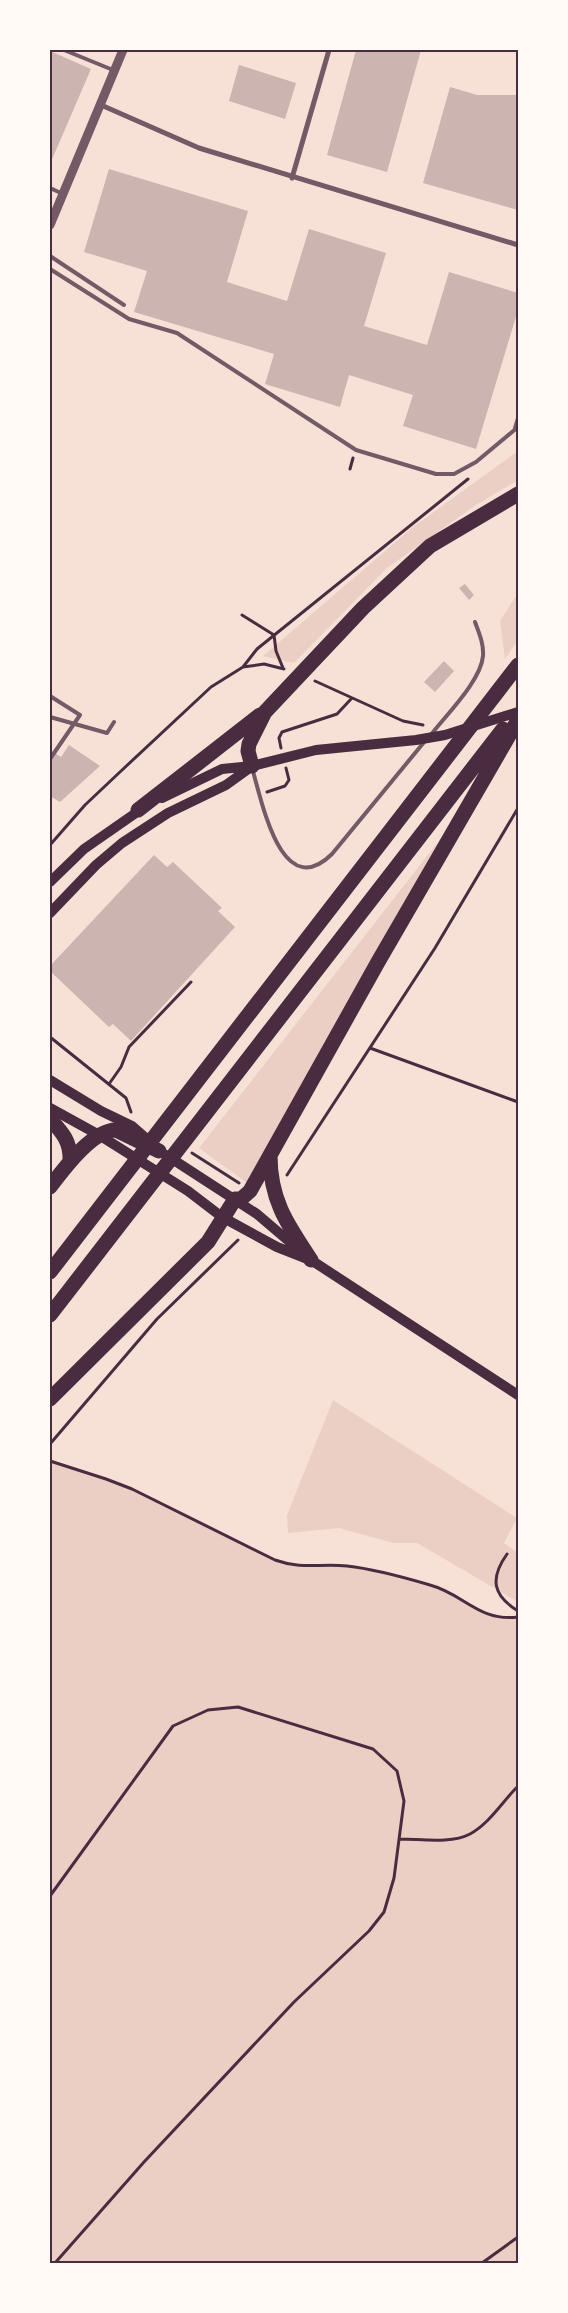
<svg xmlns="http://www.w3.org/2000/svg" width="568" height="2313" font-family="Helvetica,sans-serif">
<style>
.green{fill:#ebcfc5}
.building{fill:#ccb4b1}
.lines{fill:none;stroke-linecap:round;stroke-linejoin:round}
.path{stroke:#4a2c40;stroke-width:3}
.service{stroke:#755966;stroke-width:4}
.minor{stroke:#755966;stroke-width:5}
.tertiary{stroke:#755966;stroke-width:9}
.secondary{stroke:#4a2c40;stroke-width:10}
.motorway{stroke:#4a2c40;stroke-width:15}
.neatline{fill:none;stroke:#4a2c40;stroke-width:2}
</style>
<rect width="100%" height="100%" fill="#f7e1d7"/>
<path class="green" d="M518 451V480L476 505 387 568 294 663 263 656 413 527Z
M518 593V640L505 659 500 621Z
M438 842 247 1183 199 1148Z
M333 1400 517 1518 504 1543 518 1553V1602L417 1543H393L339 1528 288 1533 287 1515Z
M50 1461 132 1489 275 1560 299 1567 333 1565 360 1568 441 1589 488 1615 518 1617V2263H50Z"/>
<path class="building" d="M356 50H421L387 172 327 155Z
M50 51 91 69 50 164Z
M239 65 296 83 285 119 229 101Z
M450 87 477 95H518V210L423 183Z
M109 169 248 211 227 282 287 301 309 229 386 253 364 326 427 345 449 272 518 293V310L476 449 403 426 413 395 349 375 340 407 265 384 274 354 134 312 147 271 84 252Z
M465 584 474 595 469 600 459 588Z
M444 661 454 671 435 692 424 682Z
M69 745 100 766 60 802 50 796V750L61 757Z
M154 855 167 867 173 862 222 908 218 911 235 927 131 1041 113 1024 109 1027 50 971V966Z"/>
<g class="lines">
<path class="path" d="M350 469 353 458
M242 615 274 635 276 651 283 668
M243 667 264 664 284 669
M315 681 403 721 423 725
M281 748 279 738 282 732 337 714 352 698
M267 792 285 786 289 780 286 768
M50 845 85 805 121 771 211 687 243 667 257 649 468 479
M50 1037 126 1098 131 1112
M370 1048 518 1102
M109 1084 121 1067 129 1047 191 982
M192 1153 239 1183
M287 1175 435 948 518 808
M50 1444 157 1319 238 1240
M50 1461 106 1479 132 1489 275 1560C303 1570 320 1563 347 1566 375 1569 403 1577 430 1585 464 1594 479 1622 518 1617
M507 1554C490 1578 492 1595 518 1611
M400 1839C421 1839 451 1844 470 1834 489 1824 503 1801 518 1786
M50 1896 173 1726 208 1710 238 1707 373 1749 397 1771 404 1801 394 1878 384 1912 369 1931 294 2002 144 2162 55 2263
M482 2263 518 2237"/>
<path class="service" d="M64 50 113 70
M50 188 63 194
M50 256 124 305
M50 269 129 319 177 333 356 450 436 474H454L476 462 518 427
M515 428 518 418
M50 696 80 715 50 759
M50 717 107 733 114 722
M430 736C445 716 481 681 483 656 484 644 479 633 475 622
M252 768C262 801 281 904 332 854L425 741"/>
<path class="minor" d="M101 105 199 148 518 245
M292 178 329 50"/>
<path class="tertiary" d="M50 225 123 50"/>
<path class="secondary" d="M162 798 222 769 252 766 316 750 416 740 445 735 518 712
M50 882 84 849 143 808
M50 913 96 865 122 843 168 813 226 785 251 767
M50 1080 101 1111 132 1126 155 1146
M50 1108 99 1135 188 1191 222 1217 277 1247 305 1258
M166 1155 257 1214 311 1260 518 1395"/>
<path class="motorway" d="M252 766 248 751 249 744 265 712 363 608 430 546 518 494
M138 810 260 715
M50 1119C63 1133 71 1142 70 1162
M270 1155C270 1200 287 1224 311 1260
M50 1187C63 1170 92 1130 116 1130L159 1151
M50 1272 518 665
M50 1315 503 729
M50 1399 208 1242 235 1199H241L250 1191 378 962 518 720"/>
</g>
<rect width="568" height="2313" fill="none" stroke="#fffaf5" stroke-width="102"/>
<rect x="51" y="51" width="466" height="2211" class="neatline"/>
</svg>
